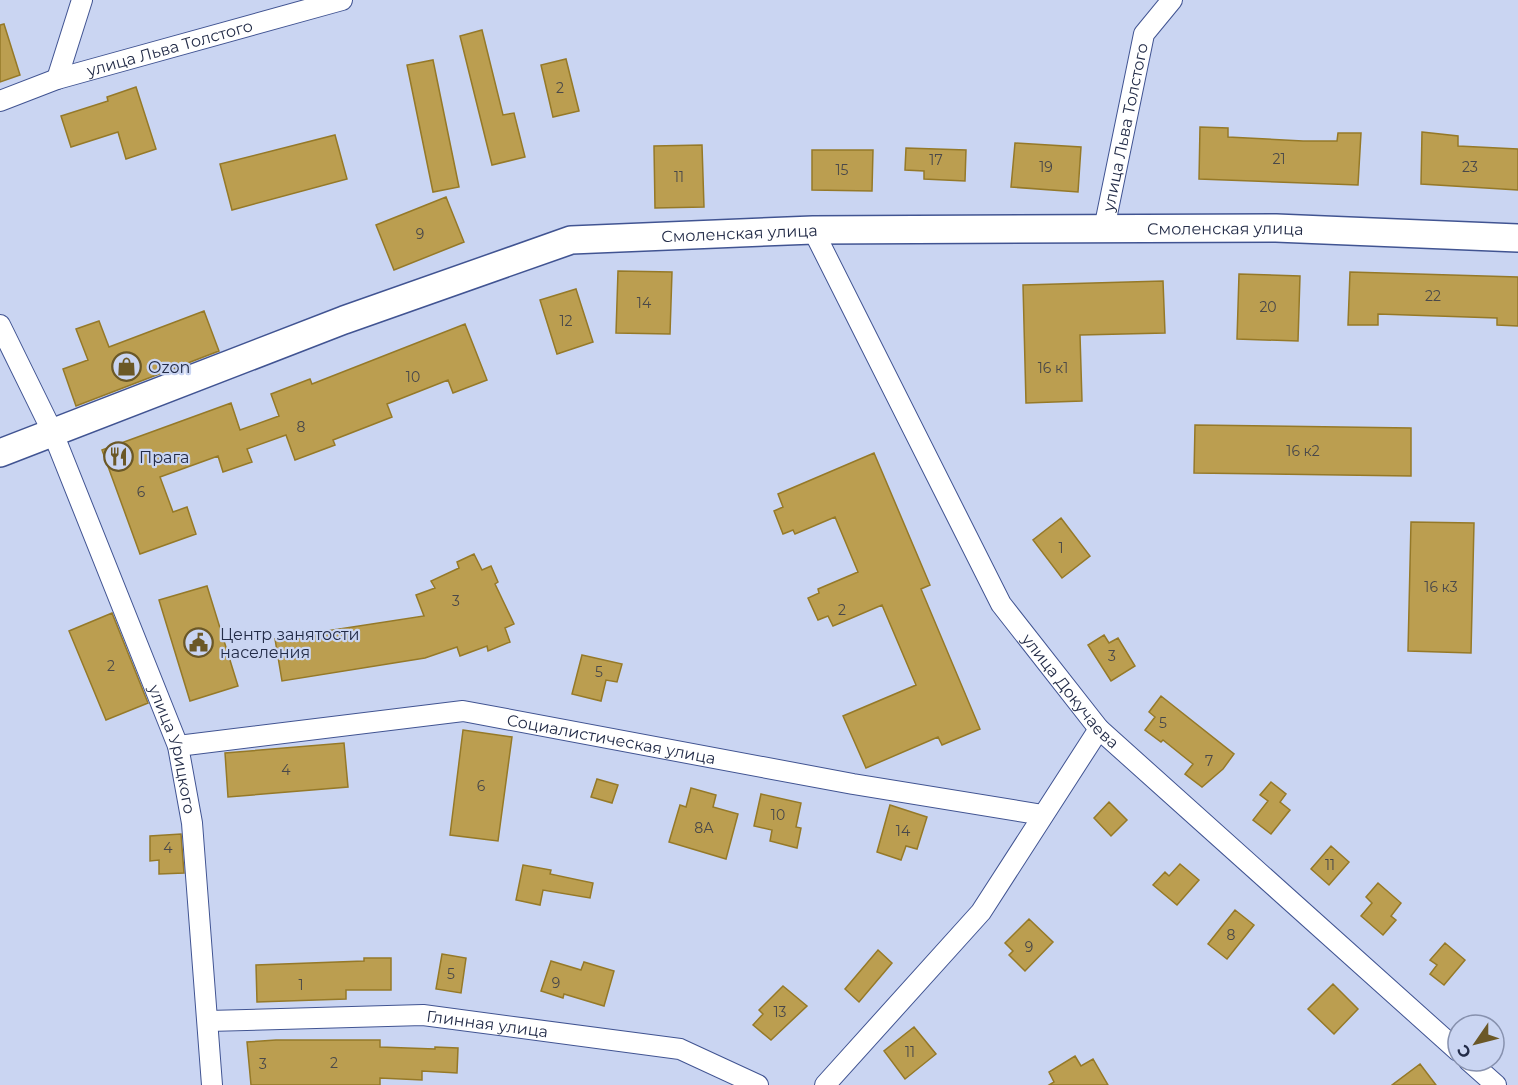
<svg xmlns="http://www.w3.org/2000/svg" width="1518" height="1085" font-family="Montserrat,sans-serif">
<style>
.building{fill:#bb9e50;stroke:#957928;stroke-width:1.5}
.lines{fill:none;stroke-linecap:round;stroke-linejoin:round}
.street-casing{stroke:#415492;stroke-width:22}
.secondary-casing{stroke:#415492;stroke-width:30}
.street{stroke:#fff;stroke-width:20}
.secondary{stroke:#fff;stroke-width:27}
.labels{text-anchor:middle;stroke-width:4.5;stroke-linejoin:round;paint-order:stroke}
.number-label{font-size:14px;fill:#49484a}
.street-label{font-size:16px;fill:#232c48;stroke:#cad5f2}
.poi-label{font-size:16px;fill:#232c48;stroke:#cad5f2;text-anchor:start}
</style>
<rect width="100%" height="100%" fill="#cad5f2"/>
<path class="building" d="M4 24 20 75 0 82V25Z
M482 30 503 115 514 113 525 157 492 165 460 36Z
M566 59 579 111 553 117 541 65Z
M433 60 459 187 433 192 407 65Z
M136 87 156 149 126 159 118 132 71 147 61 116 108 101 107 97Z
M1200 127 1228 128V137L1303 141H1337L1338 133H1361L1358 185 1199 179Z
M1422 132 1458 136V146L1518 149V190L1421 184Z
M335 135 347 179 232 210 220 164Z
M1015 143 1081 147 1078 192 1011 187Z
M702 145 704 207 655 208 654 146Z
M906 148 966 150 965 181 924 179V171L905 170Z
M812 150H873L872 191 812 190Z
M446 197 464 242 394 270 376 225Z
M618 271 672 272 670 334 616 333Z
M1350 272 1518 277V326L1497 325V318L1378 314V325H1348Z
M1239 274 1300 276 1298 341 1237 339Z
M1163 281 1165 333 1080 335 1082 401 1026 403 1023 285Z
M576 289 593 342 557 354 540 300Z
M204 311 219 351 76 406 63 369 88 360 76 329 99 321 109 347Z
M465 324 487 380 453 393 448 380 387 404 392 417 333 440 335 445 295 460 286 435 247 449 252 462 223 472 218 456 160 477 173 512 187 507 196 534 140 554 102 450 231 403 240 430 279 416 271 394 310 379 312 384Z
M1195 425 1411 428V476L1194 473Z
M874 453 930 585 921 589 980 729 942 745 938 737 866 768 843 716 916 685 882 605 833 626 828 616 818 620 808 598 819 593 818 589 858 572 835 517 795 534 793 530 783 534 774 511 783 507 778 494Z
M1061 518 1090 556 1062 578 1033 540Z
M1411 522 1474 523 1471 653 1408 651Z
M474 554 482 570 491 566 498 582 495 584 514 624 505 628 510 642 488 651 487 646 460 656 457 647 425 658 282 681 275 639 424 616 416 595 435 588 431 581 459 568 457 562Z
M207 586 238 686 190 701 159 600Z
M112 613 148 703 106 720 69 631Z
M1104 635 1109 643 1118 638 1135 666 1111 681 1088 645Z
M582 655 622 664 617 682 606 680 601 701 572 694Z
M1161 696 1234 754 1223 769 1202 787 1185 774 1193 764 1163 740 1161 742 1145 730 1155 717 1149 712Z
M463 730 512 737 498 841 450 835Z
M344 743 348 787 228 797 225 753Z
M597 779 618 785 612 803 591 797Z
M1271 782 1286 794 1280 802 1290 810 1271 834 1253 820 1268 801 1260 795Z
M691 788 716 795 713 807 738 814 726 859 669 842 680 805 686 807Z
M761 794 801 803 796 827 801 828 797 848 770 841 772 830 754 826Z
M1109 802 1127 820 1111 836 1094 818Z
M890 805 927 817 917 849 906 846 901 860 877 852Z
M181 834 184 873 159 874V860L150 861V836Z
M1331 846 1349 862 1329 885 1311 869Z
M1180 864 1199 880 1177 905 1153 885 1165 872 1169 876Z
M523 865 551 870 550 874 593 883 590 898 543 890 540 905 516 900Z
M1378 883 1401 903 1391 916 1396 920 1383 935 1361 916 1372 903 1366 897Z
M1235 910 1254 925 1227 959 1208 944Z
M1029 919 1053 942 1025 971 1009 955 1013 951 1005 943Z
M1445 943 1465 960 1444 985 1430 974 1437 965 1430 960Z
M878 950 892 963 859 1002 845 989Z
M442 954 466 958 461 993 436 989Z
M364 958H391V990H346V999L257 1002 256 965 364 961Z
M551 961 581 970 584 962 614 971 604 1006 564 994 563 998 541 991Z
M1333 984 1358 1009 1334 1034 1308 1009Z
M783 986 807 1006 771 1040 753 1025 763 1014 759 1010Z
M914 1027 936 1054 905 1079 884 1051Z
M276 1040H380V1047L435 1049V1047L458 1048 457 1073 422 1071V1080L380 1078V1085H251L247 1042Z
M1075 1056 1081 1066 1093 1059 1108 1085H1049L1054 1082 1049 1072Z
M1420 1064 1436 1085H1392Z"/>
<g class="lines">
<defs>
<g id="street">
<path d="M57 79 82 0"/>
<path id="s1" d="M0 101 57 79 342 0"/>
<path id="s2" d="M1104 229 1144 34 1172 0"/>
<path id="s3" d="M813 230 1001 604 1099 729 1458 1051"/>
<path id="s4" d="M0 325 53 433 178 746 192 823 212 1085"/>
<path id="s5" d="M178 746 463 711 853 784 1043 815"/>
<path id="s6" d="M208 1021 423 1015 680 1049 758 1085"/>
<path d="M1469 1061 1496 1085"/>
<path d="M825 1085 981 912 1099 729"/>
</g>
<g id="secondary">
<path id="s7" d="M0 453 344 320 571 240 813 230 1276 228 1518 238"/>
</g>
</defs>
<use href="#street" class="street-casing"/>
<use href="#secondary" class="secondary-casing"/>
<use href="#street" class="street"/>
<use href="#secondary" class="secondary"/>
</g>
<defs>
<symbol id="shop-ring" viewBox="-11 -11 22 22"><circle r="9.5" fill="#cad5f2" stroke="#6b5827" stroke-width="1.5"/><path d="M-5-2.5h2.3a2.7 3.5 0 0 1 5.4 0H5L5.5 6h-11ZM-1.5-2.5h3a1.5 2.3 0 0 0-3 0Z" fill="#6b5827"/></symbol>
<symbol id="restaurant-ring" viewBox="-11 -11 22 22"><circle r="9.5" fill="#cad5f2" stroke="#6b5827" stroke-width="1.5"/><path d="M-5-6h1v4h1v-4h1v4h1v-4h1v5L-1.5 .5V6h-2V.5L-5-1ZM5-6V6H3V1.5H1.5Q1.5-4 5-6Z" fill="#6b5827"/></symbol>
<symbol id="civic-ring" viewBox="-11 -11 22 22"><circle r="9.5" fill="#cad5f2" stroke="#6b5827" stroke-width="1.5"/><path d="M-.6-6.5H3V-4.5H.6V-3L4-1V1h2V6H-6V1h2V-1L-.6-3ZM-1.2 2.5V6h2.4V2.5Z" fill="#6b5827"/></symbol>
</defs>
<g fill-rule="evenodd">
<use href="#shop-ring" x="110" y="350" width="33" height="33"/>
<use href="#restaurant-ring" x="102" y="440" width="33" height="33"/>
<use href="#civic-ring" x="182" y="626" width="33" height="33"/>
</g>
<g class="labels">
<g class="number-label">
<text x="560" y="93">2</text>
<text x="1279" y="164">21</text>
<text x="936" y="165">17</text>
<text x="1046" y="172">19</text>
<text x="1470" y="172">23</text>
<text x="842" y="175">15</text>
<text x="679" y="182">11</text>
<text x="420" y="239">9</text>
<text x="1433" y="301">22</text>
<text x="644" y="308">14</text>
<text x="1268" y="312">20</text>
<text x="566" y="326">12</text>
<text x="1053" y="373">16 к1</text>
<text x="413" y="382">10</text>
<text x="301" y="432">8</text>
<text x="1303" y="456">16 к2</text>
<text x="141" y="497">6</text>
<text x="1061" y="553">1</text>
<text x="1441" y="592">16 к3</text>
<text x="456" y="606">3</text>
<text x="842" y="615">2</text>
<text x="1112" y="661">3</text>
<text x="111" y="671">2</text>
<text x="599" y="677">5</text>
<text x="1163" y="728">5</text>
<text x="1209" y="766">7</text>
<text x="286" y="775">4</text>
<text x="481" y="791">6</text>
<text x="778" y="820">10</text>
<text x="704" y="833">8А</text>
<text x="903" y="836">14</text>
<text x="168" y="853">4</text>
<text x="1330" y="870">11</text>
<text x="1231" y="940">8</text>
<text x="1029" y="952">9</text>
<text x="451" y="979">5</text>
<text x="556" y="988">9</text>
<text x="301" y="990">1</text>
<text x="780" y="1017">13</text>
<text x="910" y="1057">11</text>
<text x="334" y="1068">2</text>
<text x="263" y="1069">3</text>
</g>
<g class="street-label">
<text dy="6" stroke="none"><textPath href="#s1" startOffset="178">улица Льва Толстого</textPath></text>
<text dy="6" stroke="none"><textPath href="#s2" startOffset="104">улица Льва Толстого</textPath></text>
<text dy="6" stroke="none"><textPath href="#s7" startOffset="1264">Смоленская улица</textPath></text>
<text dy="6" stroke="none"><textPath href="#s7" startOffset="778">Смоленская улица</textPath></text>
<text dy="6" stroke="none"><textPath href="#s3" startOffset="530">улица Докучаева</textPath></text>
<text dy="6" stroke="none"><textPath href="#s5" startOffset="438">Социалистическая улица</textPath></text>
<text dy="6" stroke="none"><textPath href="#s4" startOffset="459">улица Урицкого</textPath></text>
<text dy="6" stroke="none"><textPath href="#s6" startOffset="280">Глинная улица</textPath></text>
</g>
<g class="poi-label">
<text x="148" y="373">Ozon</text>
<text x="139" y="463">Прага</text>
<text x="220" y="640">Центр занятости<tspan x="220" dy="18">населения</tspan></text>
</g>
</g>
<g transform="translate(1476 1043) rotate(235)"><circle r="28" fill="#cad5f2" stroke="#8791ae" stroke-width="1.5"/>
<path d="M0-4.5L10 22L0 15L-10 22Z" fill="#6b5827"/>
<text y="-9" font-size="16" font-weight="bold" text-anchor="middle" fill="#232c48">С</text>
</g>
</svg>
